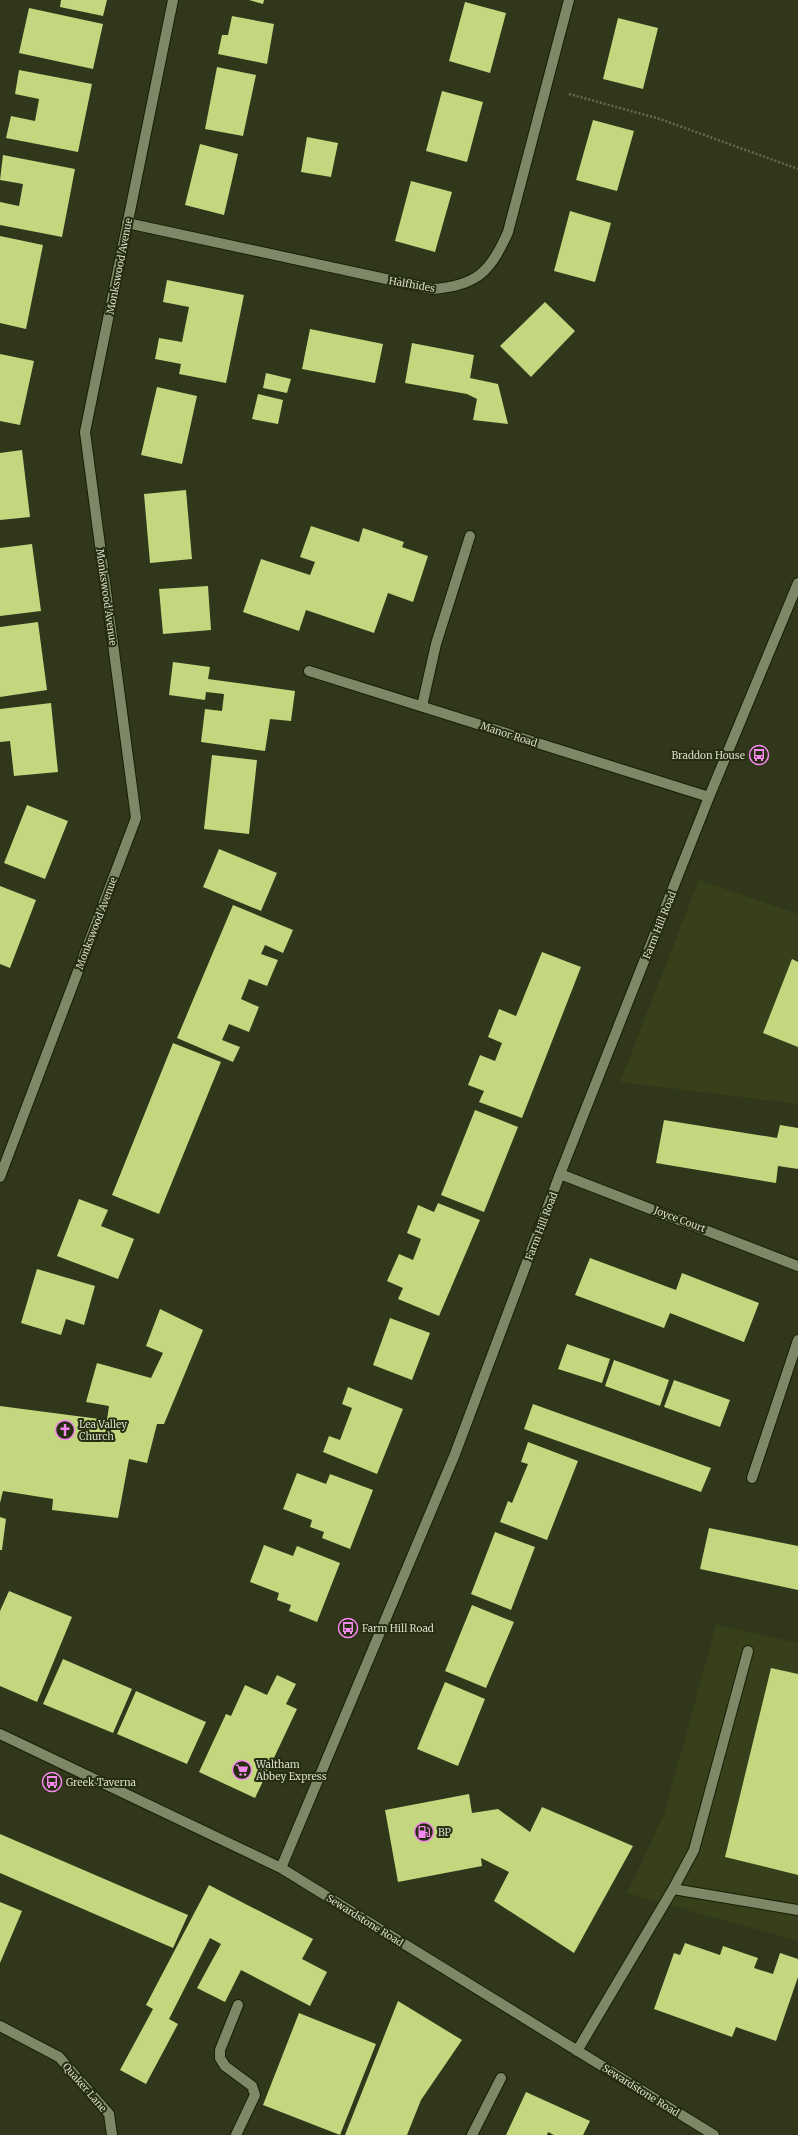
<svg xmlns="http://www.w3.org/2000/svg" width="798" height="2135" font-family="Merriweather,serif">
<style>
.built{fill:#37401b}
.building{fill:#c2d77e}
.lines{fill:none;stroke-linecap:round;stroke-linejoin:round}
.minor-casing{stroke:#181e02;stroke-width:12}
.path{stroke:#656b51;stroke-width:2.5;stroke-dasharray:2 2;stroke-linecap:butt}
.minor{stroke:#7e8767;stroke-width:10}
.labels{text-anchor:middle;stroke-width:4;stroke-linejoin:round;paint-order:stroke}
.street-label{font-size:10px;fill:#d7dcca;stroke:#262d10}
.poi-label{font-size:10px;fill:#d7dcca;stroke:#262d10;text-anchor:start}
</style>
<rect width="100%" height="100%" fill="#30371a"/>
<path class="built" d="M699 880 798 914V1104L620 1082Z
M716 1625 798 1643V1941L627 1893 664 1815Z"/>
<path class="building" d="M61 0H107L103 16 60 7Z
M249 0H264L263 4Z
M465 2 506 13 490 73 449 61Z
M29 8 103 24 93 69 19 53Z
M232 16 274 24 267 64 218 54 222 35H228Z
M618 18 658 28 643 89 603 79Z
M217 67 256 75 243 136 205 129Z
M19 70 92 84 78 152 6 138 11 116 35 121 39 99 15 94Z
M442 91 483 102 467 162 426 151Z
M593 120 634 131 617 191 576 180Z
M307 137 338 143 331 177 301 172Z
M200 144 238 154 224 215 185 205Z
M3 155 75 169 62 237 0 225V202L19 206 23 184 0 180Z
M411 181 452 192 435 252 395 241Z
M570 211 611 223 595 282 554 271Z
M0 236 43 245 26 329 0 323Z
M167 280 244 295 226 383 179 374 181 364 155 359 159 338 182 342 189 307 163 302Z
M545 302 575 331 531 377 500 346Z
M310 329 383 344 375 383 302 369Z
M412 343 474 355 470 378 498 384 508 424 473 420 477 399 467 394 405 383Z
M0 354 34 361 20 425 0 421Z
M266 373 291 379 287 393 263 388Z
M157 387 197 396 182 464 141 455Z
M258 394 283 400 278 424 252 419Z
M22 450 30 517 0 520V453Z
M186 490 192 559 150 563 144 494Z
M311 526 359 542 363 528 404 542 402 547 428 556 413 602 388 593 374 633 306 610 299 631 243 612 261 559 310 575 315 562 300 557Z
M32 544 41 611 0 616V548Z
M208 586 211 630 163 634 159 589Z
M38 622 47 690 0 697V627Z
M173 662 210 667 208 679 295 691 291 721 270 719 265 751 201 742 205 709 222 711 224 694 206 692 205 700 169 695Z
M51 703 58 772 14 776 10 741 0 742V709Z
M212 755 257 760 249 834 204 829Z
M27 805 68 821 45 879 4 863Z
M219 849 277 873 261 911 203 887Z
M0 886 36 900 10 968 0 964Z
M233 905 293 930 283 953 265 945 261 954 278 960 267 986 249 979 241 999 259 1007 249 1032 229 1024 222 1040 240 1047 233 1062 177 1038Z
M542 952 581 967 522 1118 479 1102 484 1091 468 1085 480 1055 495 1061 502 1043 488 1037 499 1009 516 1016Z
M792 959 798 962V1047L763 1033Z
M173 1043 221 1062 159 1214 112 1195Z
M475 1110 518 1127 484 1212 441 1195Z
M664 1120 777 1138 780 1125 798 1128V1169L778 1166 776 1183 656 1163Z
M79 1199 108 1210 101 1226 134 1239 118 1279 57 1256Z
M438 1203 480 1220 439 1316 398 1299 403 1288 387 1281 399 1254 413 1260 421 1239 407 1233 418 1205 434 1212Z
M590 1258 676 1290 682 1273 759 1303 744 1342 670 1313 664 1328 575 1295Z
M37 1269 95 1286 84 1325 66 1319 61 1335 21 1323Z
M160 1309 203 1330 164 1424H157L147 1463 129 1459 118 1518 52 1510 53 1499 3 1491 0 1503V1406L107 1420 109 1406 86 1402 97 1363 151 1378 163 1353 146 1346Z
M390 1318 430 1333 412 1380 373 1365Z
M567 1344 610 1359 602 1383 558 1369Z
M614 1360 669 1380 660 1406 605 1386Z
M674 1380 730 1400 720 1427 664 1407Z
M348 1387 403 1409 377 1474 323 1452 329 1436 340 1440 352 1408 342 1404Z
M533 1404 711 1468 701 1492 524 1429Z
M528 1442 578 1461 547 1540 500 1522 508 1501 512 1503 528 1464 521 1462Z
M297 1473 326 1484 330 1474 373 1490 350 1549 322 1538 324 1532 310 1527 312 1520 283 1509Z
M0 1517 6 1519 2 1550H0Z
M709 1528 798 1546V1590L700 1569Z
M495 1532 535 1547 511 1610 471 1594Z
M264 1545 293 1556 297 1546 340 1563 317 1622 289 1611 291 1605 277 1600 279 1593 250 1582Z
M9 1591 72 1617 37 1702 0 1686V1611Z
M472 1605 514 1622 486 1688 445 1671Z
M63 1659 132 1689 113 1733 43 1704Z
M771 1668 798 1674V1875L725 1857Z
M277 1675 296 1684 286 1704 297 1709 255 1798 199 1772 226 1714 231 1716 245 1685 267 1695Z
M445 1682 485 1699 458 1766 417 1749Z
M136 1691 206 1722 187 1764 117 1734Z
M469 1794 472 1813 498 1809 530 1832 542 1807 633 1846 574 1953 494 1901 509 1872 481 1858 482 1866 398 1882 385 1810Z
M0 1834 188 1915 173 1948 0 1873Z
M209 1885 313 1939 302 1959 327 1972 310 2006 241 1970 225 2002 197 1988 221 1944 210 1938 169 2019 178 2024 146 2084 120 2070 153 2009 146 2005Z
M0 1902 22 1911 0 1963Z
M685 1943 720 1955 723 1946 758 1958 754 1968 773 1974 780 1953 798 1959V1977L776 2041 736 2027 732 2037 654 2009 674 1953 680 1955Z
M398 2001 462 2040 421 2100 407 2135H345Z
M299 2013 376 2044 340 2135 263 2105Z
M526 2092 590 2121 583 2135H554L548 2132 547 2135H506Z"/>
<g class="lines">
<defs>
<path id="minor" d="M127 223 432 289C476 286 491 272 508 232L569 0
M309 671 709 797
M422 706 436 644 470 536
M560 1174 798 1266
M0 1177 136 818 85 432 173 0
M752 1478 798 1340
M0 1734 281 1868 714 2135
M281 1868 455 1454 560 1174 709 797 798 583
M673 1889 798 1910
M0 2026 59 2057 109 2114 112 2135
M577 2051 673 1889 694 1850 748 1651
M236 2135 255 2095 252 2086 225 2066 220 2058V2050L238 2005
M472 2135 501 2078"/>
</defs>
<use href="#minor" class="minor-casing"/>
<path class="path" d="M569 94 660 119 798 169"/>
<use href="#minor" class="minor"/>
</g>
<defs>
<symbol id="bus-ring" viewBox="-11 -11 22 22"><circle r="9.5" fill="#262d10" stroke="#f689ed" stroke-width="1.5"/><path d="M-5-6H5V4H4V6H2V4H-2V6H-4V4H-5ZM-3.5-4V0h7V-4ZM-3.5 1.2v1.5H-2V1.2ZM2 1.2v1.5H3.5V1.2Z" fill="#f689ed"/></symbol>
<symbol id="church-ring" viewBox="-11 -11 22 22"><circle r="9.5" fill="#262d10" stroke="#f689ed" stroke-width="1.5"/><path d="M-1.2-6h2.4v3.5h3.3v2.4h-3.3V6h-2.4V-.1h-3.3v-2.4h3.3Z" fill="#f689ed"/></symbol>
<symbol id="supermarket-ring" viewBox="-11 -11 22 22"><circle r="9.5" fill="#262d10" stroke="#f689ed" stroke-width="1.5"/><path d="M-6-5.5h2.5l.6 2H6L4.5 2H-2.5L-4.4-4H-6ZM-1.5 3.2a1.3 1.3 0 1 0 .1 0ZM3 3.2a1.3 1.3 0 1 0 .1 0Z" fill="#f689ed"/></symbol>
<symbol id="fuel-ring" viewBox="-11 -11 22 22"><circle r="9.5" fill="#262d10" stroke="#f689ed" stroke-width="1.5"/><path d="M-5.5-6h7V0h2V4h1.3V-2.5L3-4.5l.8-.8L6-3V5H2.5V1h-1V6h-7ZM-4.2-4.7v3.2H.2V-4.7Z" fill="#f689ed"/></symbol>
</defs>
<g fill-rule="evenodd">
<use href="#bus-ring" x="748" y="744" width="22" height="22"/>
<use href="#church-ring" x="54" y="1419" width="22" height="22"/>
<use href="#bus-ring" x="337" y="1617" width="22" height="22"/>
<use href="#supermarket-ring" x="231" y="1759" width="22" height="22"/>
<use href="#bus-ring" x="41" y="1771" width="22" height="22"/>
<use href="#fuel-ring" x="413" y="1821" width="22" height="22"/>
</g>
<g class="labels">
<g class="street-label">
<text transform="translate(119 266) rotate(-79)" y="4">Monkswood Avenue</text>
<text transform="translate(412 284) rotate(10)" y="4">Halfhides</text>
<text transform="translate(107 597) rotate(82)" y="4">Monkswood Avenue</text>
<text transform="translate(509 734) rotate(18)" y="4">Manor Road</text>
<text transform="translate(96 923) rotate(-69)" y="4">Monkswood Avenue</text>
<text transform="translate(659 925) rotate(-68)" y="4">Farm Hill Road</text>
<text transform="translate(680 1219) rotate(21)" y="4">Joyce Court</text>
<text transform="translate(541 1226) rotate(-69)" y="4">Farm Hill Road</text>
<text transform="translate(365 1920) rotate(32)" y="4">Sewardstone Road</text>
<text transform="translate(85 2087) rotate(49)" y="4">Quaker Lane</text>
<text transform="translate(641 2090) rotate(32)" y="4">Sewardstone Road</text>
</g>
<g class="poi-label">
<text x="745" y="759" text-anchor="end">Braddon House</text>
<text x="79" y="1428">Lea Valley<tspan x="79" dy="12">Church</tspan></text>
<text x="362" y="1632">Farm Hill Road</text>
<text x="256" y="1768">Waltham<tspan x="256" dy="12">Abbey Express</tspan></text>
<text x="66" y="1786">Greek Taverna</text>
<text x="438" y="1836">BP</text>
</g>
</g>
</svg>
